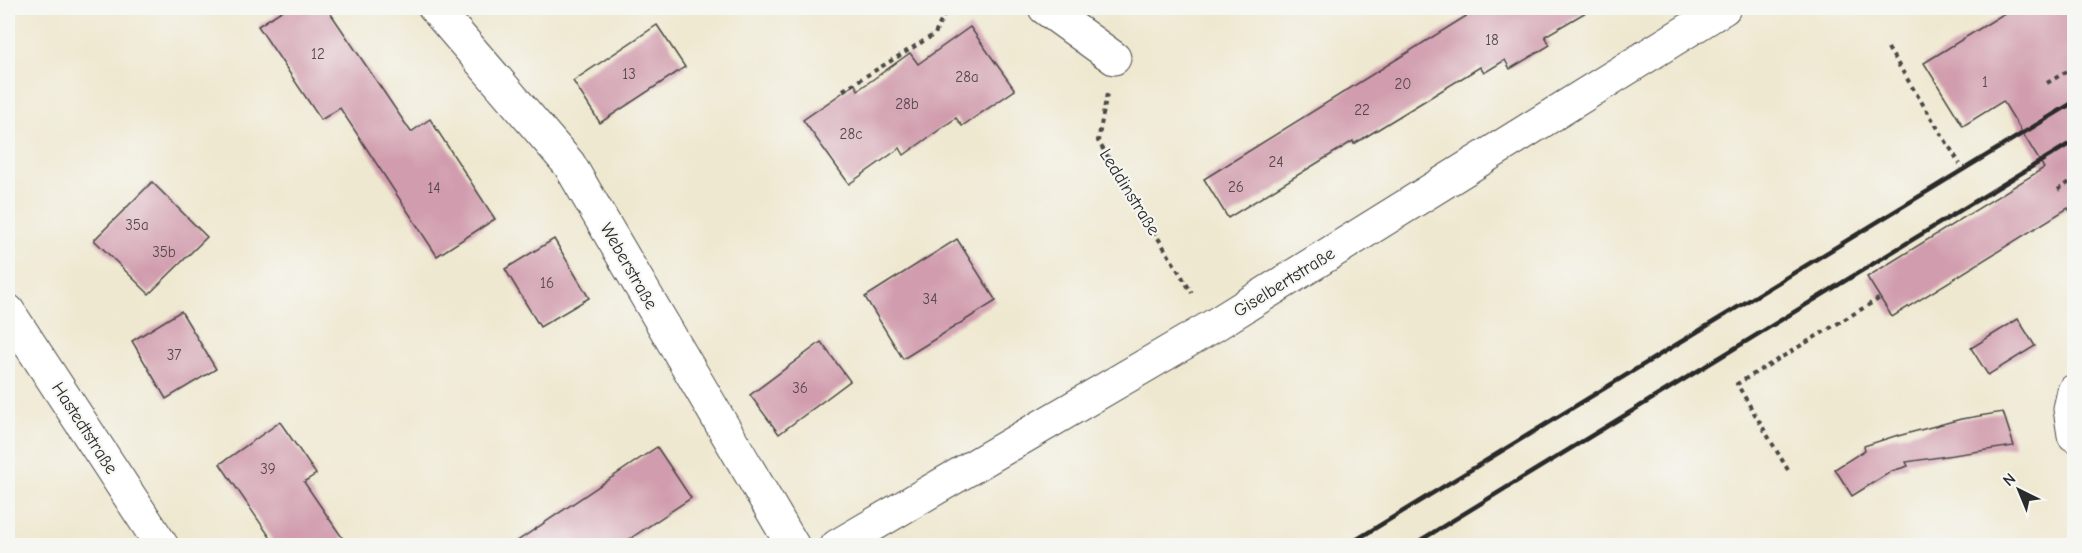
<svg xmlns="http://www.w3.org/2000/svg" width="2082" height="553" font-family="'Comic Neue',sans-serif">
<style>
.building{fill:#d19dae}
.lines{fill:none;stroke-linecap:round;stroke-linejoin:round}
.minor-casing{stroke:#484744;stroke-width:35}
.path{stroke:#484744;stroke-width:4;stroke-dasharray:4.5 4.5;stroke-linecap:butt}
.minor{stroke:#fff;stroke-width:33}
.rail{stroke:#2b2b2b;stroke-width:4.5}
.labels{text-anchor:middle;stroke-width:4.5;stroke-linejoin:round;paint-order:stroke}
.number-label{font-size:15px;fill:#54484c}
.street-label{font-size:18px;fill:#2b2b2b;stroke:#f6f6f2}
</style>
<rect width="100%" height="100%" fill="#f6f6f2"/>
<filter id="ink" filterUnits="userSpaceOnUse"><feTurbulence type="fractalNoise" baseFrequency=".0167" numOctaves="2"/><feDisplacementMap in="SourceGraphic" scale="12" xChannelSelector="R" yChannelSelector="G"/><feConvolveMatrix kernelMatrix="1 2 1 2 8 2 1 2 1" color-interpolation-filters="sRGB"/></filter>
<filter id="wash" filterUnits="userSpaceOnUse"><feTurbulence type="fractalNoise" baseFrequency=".008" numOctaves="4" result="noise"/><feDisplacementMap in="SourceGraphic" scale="24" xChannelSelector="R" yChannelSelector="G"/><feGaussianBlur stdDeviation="1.35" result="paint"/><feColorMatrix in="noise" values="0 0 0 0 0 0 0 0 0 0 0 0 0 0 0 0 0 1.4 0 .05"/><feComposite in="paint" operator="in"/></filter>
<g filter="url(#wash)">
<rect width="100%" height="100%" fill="#efe8d0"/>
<g id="blocks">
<path class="building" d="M286 8H327L411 132 430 119 495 219 437 256 340 108 321 120 258 26Z
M1479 8H1593L1545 36 1550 45 1510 69 1505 60 1484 73 1480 67 1354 144 1353 141 1228 218 1204 179Z
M2013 8H2074V218L2068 208 1892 317 1867 277 2044 168 2003 101 1963 126 1924 63Z
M657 25 685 67 600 123 573 81Z
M970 27 1015 90 962 126 956 118 904 155 900 148 849 184 803 120 855 84 858 90 910 53 918 64Z
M152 182 207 237 149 294 94 240Z
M554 239 589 298 540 327 505 269Z
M957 239 996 301 903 359 865 297Z
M181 311 216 369 166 399 132 341Z
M2018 319 2035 346 1988 375 1971 348Z
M821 342 850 381 779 434 750 395Z
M2003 412 2014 446 1906 462 1908 466 1892 471 1852 496 1835 469 1865 450 1864 446 1898 435V436L1961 419Z
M280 422 316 474 304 482 348 546H276L220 464Z
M657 447 691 498 619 546H510Z"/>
</g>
</g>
<g filter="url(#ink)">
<use href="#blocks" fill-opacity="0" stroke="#484744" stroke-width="1.5"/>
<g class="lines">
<defs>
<path id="minor" d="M435 8 569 164 793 546
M1045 8 1114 58
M8 311 162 546
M2074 391 2070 409 2074 435
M837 546 1213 326 1724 8"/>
</defs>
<use href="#minor" class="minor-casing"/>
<path class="path" d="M1888 48 1960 164
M2047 83 2074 67
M843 90 935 34 947 8
M1107 94 1098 141 1192 293
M2058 190 2074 179
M1788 470 1737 384 1880 298"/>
<use href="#minor" class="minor"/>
<path class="rail" d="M1346 546 2074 102
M1411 546 2074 141"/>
</g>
</g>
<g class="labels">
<g class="number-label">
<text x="1492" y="45">18</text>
<text x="318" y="59">12</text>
<text x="629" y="79">13</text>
<text x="967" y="82">28a</text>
<text x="1985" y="87">1</text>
<text x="1403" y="89">20</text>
<text x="907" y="109">28b</text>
<text x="1362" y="115">22</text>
<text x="851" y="139">28c</text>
<text x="1276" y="167">24</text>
<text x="1236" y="192">26</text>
<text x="434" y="193">14</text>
<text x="137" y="230">35a</text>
<text x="164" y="257">35b</text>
<text x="547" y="288">16</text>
<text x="930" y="304">34</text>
<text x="174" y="360">37</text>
<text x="800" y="393">36</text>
<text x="268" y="474">39</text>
</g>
<g class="street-label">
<text transform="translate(1130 192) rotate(58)" y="6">Leddinstraße</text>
<text transform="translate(629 266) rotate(60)" y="6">Weberstraße</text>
<text transform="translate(1284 282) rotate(-32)" y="6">Giselbertstraße</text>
<text transform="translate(85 428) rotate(57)" y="6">Hastedtstraße</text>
</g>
</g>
<rect width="2082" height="553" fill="none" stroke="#f6f6f2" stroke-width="30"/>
<g transform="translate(2019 490) rotate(317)" stroke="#f6f6f2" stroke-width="4.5" paint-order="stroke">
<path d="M0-4.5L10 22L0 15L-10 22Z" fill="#2b2b2b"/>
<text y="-9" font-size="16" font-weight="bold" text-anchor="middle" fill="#2b2b2b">N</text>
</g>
</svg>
